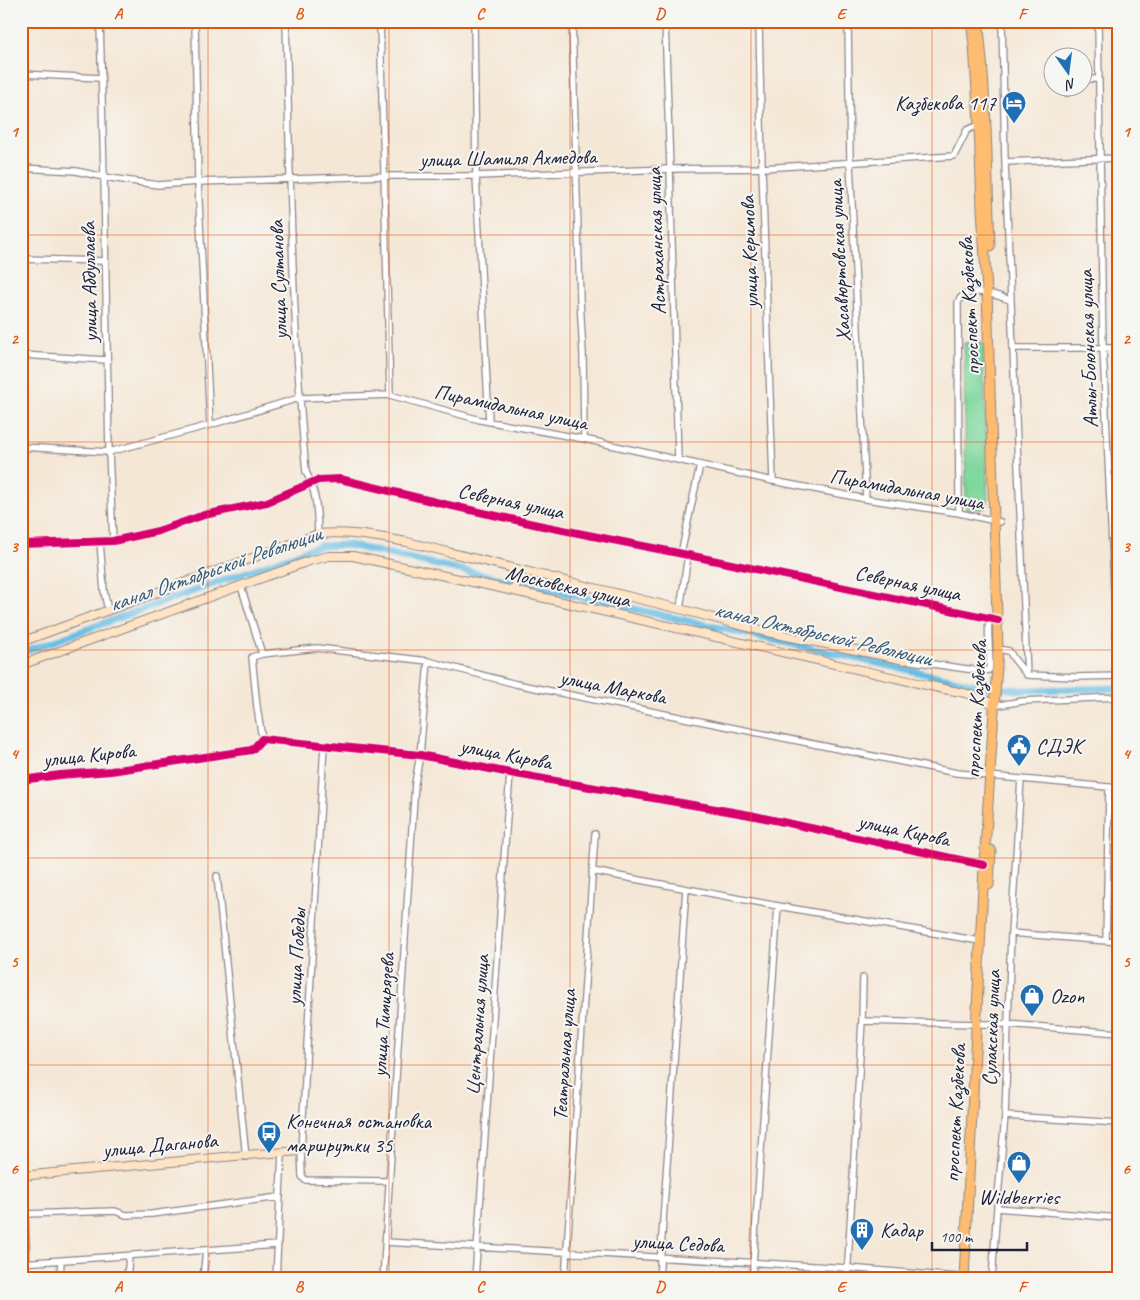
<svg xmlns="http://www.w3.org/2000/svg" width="1140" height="1300" font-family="Caveat,sans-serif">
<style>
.green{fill:#7ed79c;stroke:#507c6c}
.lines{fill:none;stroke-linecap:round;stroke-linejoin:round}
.canal{stroke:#67bde4;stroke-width:7}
.minor-casing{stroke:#8c8488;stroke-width:8}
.secondary-casing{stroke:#8c8488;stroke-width:10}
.trunk-casing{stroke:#8c8488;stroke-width:11}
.minor{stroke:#fff;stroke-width:5.5}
.secondary{stroke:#fee4c5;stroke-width:8}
.trunk{stroke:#fdbc6f;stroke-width:9}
.cycleway-casing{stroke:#f6f6f2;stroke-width:11}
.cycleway{stroke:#d6006c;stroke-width:8}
.grid{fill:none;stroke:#de560e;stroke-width:1;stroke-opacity:0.55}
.labels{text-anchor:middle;stroke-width:4;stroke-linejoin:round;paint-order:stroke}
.poi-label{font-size:21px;fill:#22223b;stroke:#f6f6f2;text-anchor:start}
.street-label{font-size:21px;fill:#22223b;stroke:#f6f6f2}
.water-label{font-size:22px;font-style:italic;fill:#3a5876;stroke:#f6f6f2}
.neatline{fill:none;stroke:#de560e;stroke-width:2}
.grid-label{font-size:16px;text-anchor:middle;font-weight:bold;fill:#de560e}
</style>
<rect width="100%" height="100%" fill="#f6f6f2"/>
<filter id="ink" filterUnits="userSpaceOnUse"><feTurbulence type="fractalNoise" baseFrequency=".02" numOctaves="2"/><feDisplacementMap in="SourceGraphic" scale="10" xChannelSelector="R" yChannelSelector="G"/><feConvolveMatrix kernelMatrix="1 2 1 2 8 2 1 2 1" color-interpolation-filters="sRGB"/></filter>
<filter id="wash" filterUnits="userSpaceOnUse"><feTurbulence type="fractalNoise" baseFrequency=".0096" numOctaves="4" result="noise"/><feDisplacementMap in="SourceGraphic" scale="20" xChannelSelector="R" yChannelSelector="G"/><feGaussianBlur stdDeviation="1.12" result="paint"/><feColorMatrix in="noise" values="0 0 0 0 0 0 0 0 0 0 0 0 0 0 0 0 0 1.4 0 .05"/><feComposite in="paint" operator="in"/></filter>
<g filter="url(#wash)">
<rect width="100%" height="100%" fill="#f5e7d6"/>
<path class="green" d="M983 342 988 506 983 509 966 510 964 343Z"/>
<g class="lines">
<path class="canal" d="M522 584 985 687 1023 690 1119 688
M21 653 319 546 348 545 511 581"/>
</g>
</g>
<g filter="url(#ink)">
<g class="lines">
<defs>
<path id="minor" d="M100 21 104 177 109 452 113 541
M195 21 198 182 210 425
M286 21C290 172 292 323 306 472 317 492 317 512 318 534
M380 21 390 395
M474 21 476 176 489 421
M572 21 580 300 583 354 584 439
M665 21 670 169 678 460
M759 21 762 168 773 481
M848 21 850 162 866 499
M1002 21 1005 162 1027 675
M1098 21 1103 349 1118 676
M21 74 101 78
M1082 79H1099
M1067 88V93
M1005 162 1119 158
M21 168 76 171 104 177 158 185 198 182 384 176H476L670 169 762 168 954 156 967 130 979 125
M21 259 105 261
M1012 348H1119
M21 355 107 360
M21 447 109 452 210 425 299 398 390 395 480 420 584 439 773 481 866 499 959 513 1000 522
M959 513 958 302C967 284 996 295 1010 300
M100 542 104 591 108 611
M21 544 113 541 158 531 204 515 267 502 318 480 340 479 448 505 538 525 693 556 998 620
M681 554 700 465
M241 586 262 654
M680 609 688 555
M998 649 1009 651 1014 659 1027 675 1076 677 1119 676
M905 660 981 671 989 670C991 653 987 636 989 618
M994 705H999L1023 701 1119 697
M262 739 257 707 252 657 262 654 317 648 428 661 516 684 957 773 1119 788
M324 745 301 1151 302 1176 305 1180 389 1181
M21 780 60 775 111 771 252 750 262 739 420 755 510 773 750 815 984 865
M592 871 778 906 980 941
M217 876 246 1157
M1011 933 1119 942
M1106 941 1109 787
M862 1021 977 1024H1007L1119 1033
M1005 1116 1119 1123
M23 1175 27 1263
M997 1208 1119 1218
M25 1214 115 1211 126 1215 152 1214 279 1197
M385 1242 848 1268 969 1278
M21 1263 278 1245
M60 1279 61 1261
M127 1279 129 1256
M203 1279 206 1250
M276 1279 282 1153
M383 1279 415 783 420 755 428 661
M475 1279 510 773
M565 1279 595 834
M659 1279 686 889
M752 1279 778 906
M847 1279 862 1021 863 978
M992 1279 997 1208 1005 1116 1011 933 1021 779"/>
<path id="secondary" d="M514 591 520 570
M21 642 318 534C348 531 378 537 407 542L680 609 762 631 905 660
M21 665 309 561 329 556H353L514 591 944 689C965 693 975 694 994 705
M21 1176 246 1155 301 1151"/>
<path id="trunk" d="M978 21C987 95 987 171 990 246
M989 885 991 850
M964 1279 984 865 998 649 987 292 982 209 979 125 974 44 971 21"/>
</defs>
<use href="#minor" class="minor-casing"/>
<use href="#secondary" class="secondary-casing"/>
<use href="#trunk" class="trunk-casing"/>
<use href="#minor" class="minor"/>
<use href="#secondary" class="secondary"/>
<use href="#trunk" class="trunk"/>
<defs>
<path id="cycleway" d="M21 544 113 541 158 531 204 515 267 502 318 480 340 479 448 505 538 525 693 556 998 620
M21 780 60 775 111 771 252 750 262 739 420 755 510 773 750 815 984 865"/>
</defs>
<use href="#cycleway" class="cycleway-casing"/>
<use href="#cycleway" class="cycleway"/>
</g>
</g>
<path class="grid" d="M208 21V1279M389 21V1279M570 21V1279M751 21V1279M932 21V1279M21 235H1119M21 442H1119M21 650H1119M21 858H1119M21 1065H1119"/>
<defs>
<symbol id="hotel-pin" viewBox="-11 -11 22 30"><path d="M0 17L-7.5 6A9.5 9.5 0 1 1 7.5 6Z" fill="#1f6fb2" stroke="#f6f6f2"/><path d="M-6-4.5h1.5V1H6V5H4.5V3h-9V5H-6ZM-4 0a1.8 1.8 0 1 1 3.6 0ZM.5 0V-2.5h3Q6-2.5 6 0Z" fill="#fff"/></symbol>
<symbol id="civic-pin" viewBox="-11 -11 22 30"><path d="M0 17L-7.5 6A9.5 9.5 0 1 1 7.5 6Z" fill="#1f6fb2" stroke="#f6f6f2"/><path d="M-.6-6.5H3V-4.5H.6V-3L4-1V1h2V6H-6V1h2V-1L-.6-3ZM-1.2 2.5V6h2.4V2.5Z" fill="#fff"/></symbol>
<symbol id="shop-pin" viewBox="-11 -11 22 30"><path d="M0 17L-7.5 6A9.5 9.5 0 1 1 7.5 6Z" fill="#1f6fb2" stroke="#f6f6f2"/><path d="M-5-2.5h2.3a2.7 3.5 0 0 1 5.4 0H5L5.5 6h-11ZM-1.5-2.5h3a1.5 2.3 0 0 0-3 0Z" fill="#fff"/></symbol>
<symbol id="bus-pin" viewBox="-11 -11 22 30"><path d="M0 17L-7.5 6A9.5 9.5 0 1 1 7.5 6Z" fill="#1f6fb2" stroke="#f6f6f2"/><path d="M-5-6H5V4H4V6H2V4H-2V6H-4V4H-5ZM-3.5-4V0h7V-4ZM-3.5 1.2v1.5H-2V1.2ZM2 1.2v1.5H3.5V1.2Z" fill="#fff"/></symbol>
<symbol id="building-pin" viewBox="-11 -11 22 30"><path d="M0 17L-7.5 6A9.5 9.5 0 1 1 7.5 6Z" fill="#1f6fb2" stroke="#f6f6f2"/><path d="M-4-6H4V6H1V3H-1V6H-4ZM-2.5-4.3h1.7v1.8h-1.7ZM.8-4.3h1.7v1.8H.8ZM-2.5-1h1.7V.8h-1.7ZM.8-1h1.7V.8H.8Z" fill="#fff"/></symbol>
</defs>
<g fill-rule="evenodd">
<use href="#hotel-pin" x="1000" y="89" width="28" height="38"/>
<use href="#civic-pin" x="1005" y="732" width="28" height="38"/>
<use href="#shop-pin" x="1018" y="982" width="28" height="38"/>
<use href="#bus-pin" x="255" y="1119" width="28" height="38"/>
<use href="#shop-pin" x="1005" y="1149" width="28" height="38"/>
<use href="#building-pin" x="848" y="1216" width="28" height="38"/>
</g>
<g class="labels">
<g class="poi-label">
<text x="996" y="110" text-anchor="end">Казбекова 117</text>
<text x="1036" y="753">СДЭК</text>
<text x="1050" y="1003">Ozon</text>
<text x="286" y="1128">Конечная остановка<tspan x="286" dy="24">маршрутки 35</tspan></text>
<text x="1019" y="1204" text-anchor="middle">Wildberries</text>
<text x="880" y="1237">Кадар</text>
</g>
<g class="street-label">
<text transform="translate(508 158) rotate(-1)" y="7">улица Шамиля Ахмедова</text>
<text transform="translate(656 241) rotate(-92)" y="7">Астраханская улица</text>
<text transform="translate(749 252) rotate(-92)" y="7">улица Керимова</text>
<text transform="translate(839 261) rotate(-93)" y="7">Хасавюртовская улица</text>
<text transform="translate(278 280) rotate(-92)" y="7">улица Султанова</text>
<text transform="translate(89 282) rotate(-91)" y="7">улица Абдуллаева</text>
<text transform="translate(969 306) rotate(-93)" y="7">проспект Казбекова</text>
<text transform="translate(1088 349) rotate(-92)" y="7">Атлы-Боюнская улица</text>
<text transform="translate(511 407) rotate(12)" y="7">Пирамидальная улица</text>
<text transform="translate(907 489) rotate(10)" y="7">Пирамидальная улица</text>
<text transform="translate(511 501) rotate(12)" y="7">Северная улица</text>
<text transform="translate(908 583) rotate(12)" y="7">Северная улица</text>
<text transform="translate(568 586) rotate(13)" y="7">Московская улица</text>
<text transform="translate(613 687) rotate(11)" y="7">улица Маркова</text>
<text transform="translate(976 709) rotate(-87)" y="7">проспект Казбекова</text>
<text transform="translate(506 754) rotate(11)" y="7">улица Кирова</text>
<text transform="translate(89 755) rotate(-6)" y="7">улица Кирова</text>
<text transform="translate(904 830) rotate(12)" y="7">улица Кирова</text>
<text transform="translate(296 957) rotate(-87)" y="7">улица Победы</text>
<text transform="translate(383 1015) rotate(-86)" y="7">улица Тимирязева</text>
<text transform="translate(477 1025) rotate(-86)" y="7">Центральная улица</text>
<text transform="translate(991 1028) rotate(-88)" y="7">Сулакская улица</text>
<text transform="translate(564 1055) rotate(-86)" y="7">Театральная улица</text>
<text transform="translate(955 1113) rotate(-87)" y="7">проспект Казбекова</text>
<text transform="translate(160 1145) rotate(-5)" y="7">улица Даганова</text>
<text transform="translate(678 1243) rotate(3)" y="7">улица Седова</text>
</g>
<g class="water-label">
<text transform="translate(215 568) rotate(-19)" y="8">канал Октябрьской Революции</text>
<text transform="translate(823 633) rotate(13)" y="8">канал Октябрьской Революции</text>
</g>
</g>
<rect width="1140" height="1300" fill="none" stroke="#f6f6f2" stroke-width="55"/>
<g transform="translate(1068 72) rotate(166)"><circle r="24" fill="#f6f6f2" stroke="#a1a1a9"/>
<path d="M0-4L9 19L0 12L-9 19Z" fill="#1f6fb2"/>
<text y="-8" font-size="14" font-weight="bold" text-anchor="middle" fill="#22223b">N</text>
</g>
<path d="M932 1242v8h95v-8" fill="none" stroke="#22223b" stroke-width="2.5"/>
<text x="940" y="1242" font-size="15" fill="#22223b" stroke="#f6f6f2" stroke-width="4" paint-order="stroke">100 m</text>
<rect x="28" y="28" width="1084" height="1244" class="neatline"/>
<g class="grid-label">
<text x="118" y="19">A</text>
<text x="299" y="19">B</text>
<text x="480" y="19">C</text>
<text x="660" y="19">D</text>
<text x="841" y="19">E</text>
<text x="1022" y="19">F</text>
<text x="14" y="137">1</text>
<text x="1126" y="137">1</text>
<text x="14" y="344">2</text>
<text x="1126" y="344">2</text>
<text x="14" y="552">3</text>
<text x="1126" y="552">3</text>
<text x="14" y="759">4</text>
<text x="1126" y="759">4</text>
<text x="14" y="967">5</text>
<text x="1126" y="967">5</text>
<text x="14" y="1174">6</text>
<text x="1126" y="1174">6</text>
<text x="118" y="1292">A</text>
<text x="299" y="1292">B</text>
<text x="480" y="1292">C</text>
<text x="660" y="1292">D</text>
<text x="841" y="1292">E</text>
<text x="1022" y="1292">F</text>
</g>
</svg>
